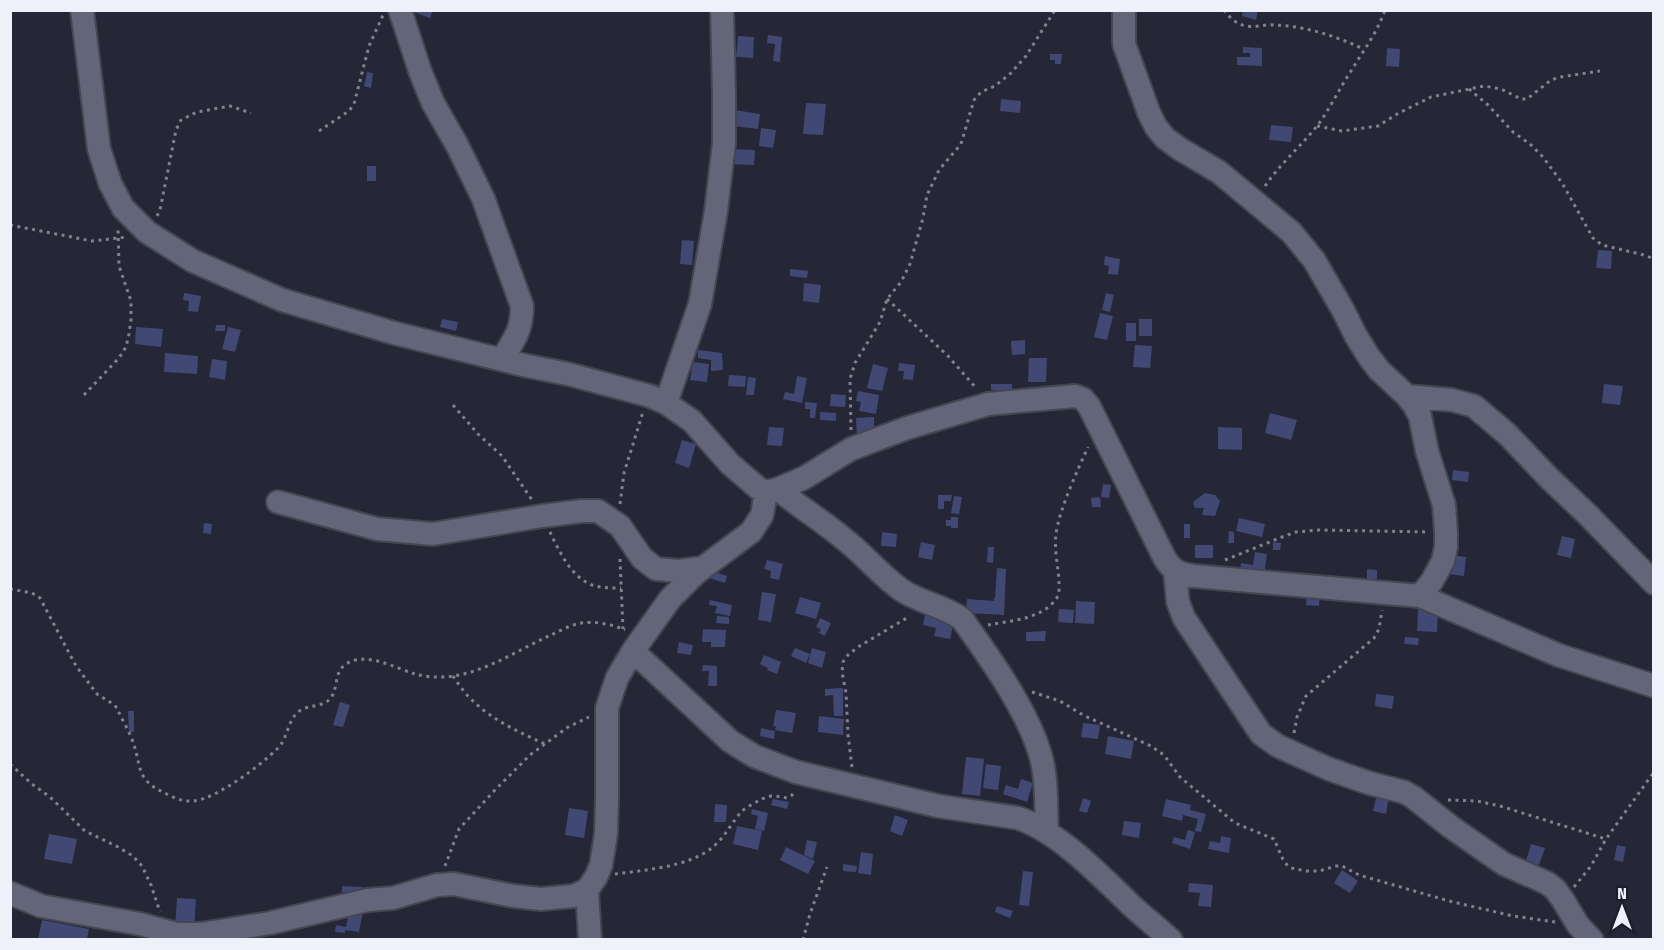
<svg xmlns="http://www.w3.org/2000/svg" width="1664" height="950" font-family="'Fira Sans Condensed',sans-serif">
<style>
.building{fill:#414873}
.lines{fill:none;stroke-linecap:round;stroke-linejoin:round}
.minor-casing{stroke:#444652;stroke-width:26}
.path{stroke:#80828f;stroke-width:3;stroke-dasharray:3 4.5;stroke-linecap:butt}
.minor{stroke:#636678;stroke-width:22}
</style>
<rect width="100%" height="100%" fill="#252736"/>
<path class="building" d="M408 10H433L430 18Z
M1243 10H1258L1256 20 1242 16Z
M768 35 782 37 780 62 773 61 775 44 767 43Z
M738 36 754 37 753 58 736 57Z
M1243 47 1262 48V66L1237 65V57H1250V53H1243Z
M1387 48 1400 49 1399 67 1386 66Z
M1050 54H1062L1061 64H1055V60H1050Z
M367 72 373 73 371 88 364 86Z
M1001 99 1021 101 1020 113 1000 111Z
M806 103 826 104 823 135 803 134Z
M735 110 760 114 758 129 733 126Z
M1271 125 1293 127 1291 142 1269 140Z
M761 128 776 130 773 148 759 146Z
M730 149 755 150 754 165 729 164Z
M367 166H376V181H367Z
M682 240 694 241 692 265 680 264Z
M1598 250 1612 251 1611 269 1596 268Z
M1105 256 1120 259 1118 275 1108 274 1109 266 1104 265Z
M790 269 808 271 807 278 790 276Z
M804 283 821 285 819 303 803 301Z
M184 293 201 296 198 312 188 311 189 301 183 300Z
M1106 293 1114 295 1110 312 1102 310Z
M1100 313 1113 316 1107 340 1094 337Z
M442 319 458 322 456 331 440 327Z
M1139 319H1152V336H1139Z
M1126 323H1136V341H1126Z
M216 325H225V331H215Z
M136 327 163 329 161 347 135 344Z
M228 327 241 330 235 352 222 349Z
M1025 340V354L1012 355 1011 341Z
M1135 345 1152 346 1150 368 1133 367Z
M698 350 722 353 723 370 711 371V360L698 358Z
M165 353 198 356 197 374 164 372Z
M1029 358H1047L1046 382H1028Z
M212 359 227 361 225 380 209 377Z
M693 362 709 364 707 382 690 380Z
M899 363 915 365 913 380 903 379 904 371H898Z
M873 364 888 368 882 391 867 388Z
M729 375 746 376 745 387 728 386Z
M797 376 807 378 802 403 783 399 785 392 794 394Z
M748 377 756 378 754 395H746Z
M991 384H1012V396H996V390H991Z
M1604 384 1623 386 1620 405 1602 403Z
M858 391 879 395 876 414 859 411 861 402 856 401Z
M831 394 846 395 845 407 830 406Z
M805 402 817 403 815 418H810V409H805Z
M820 412 836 413V421L820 420Z
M1270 413 1297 420 1291 440 1265 433Z
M874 417V435L857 436 856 418Z
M769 427 784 428 782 446 767 445Z
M1218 427 1242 428V450L1218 449Z
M682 440 696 444 689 468 675 463Z
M1453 470 1469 472 1468 482 1452 480Z
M1103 484 1111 485 1109 498 1101 497Z
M1205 493 1215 495 1220 501 1215 516 1202 515 1204 508H1195L1193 502Z
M938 495H952L951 501H944V509H938Z
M954 496 962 497 959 514 951 513Z
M1100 497 1101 507H1092L1091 498Z
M951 517H958V528H951V526H946V520H951Z
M1239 518 1265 524 1262 537 1236 531Z
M204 523 212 524 211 534 203 533Z
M1184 524H1190V538H1184Z
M1229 531 1234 532V543H1228Z
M882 532 897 534 896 547 881 546Z
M1562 536 1575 539 1571 558 1557 555Z
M921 542 935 545 932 560 918 557Z
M1273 542 1281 543 1280 550H1273Z
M1195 545H1213V558H1195Z
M988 547H994L993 563 987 562Z
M1255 552 1267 554 1264 575 1240 572 1241 563 1253 565Z
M1451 555 1466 557 1464 576 1449 574Z
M767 560 783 564 779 580 770 578 771 571 764 569Z
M997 568 1006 569 1004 615 966 613 967 599 994 601V598H995Z
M1367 569 1377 570V582L1367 581Z
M708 570 727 576 725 583 706 577Z
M1307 591 1320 592 1319 606 1306 605Z
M762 592 776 594 771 622 758 620Z
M800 597 821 603 816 619 795 613Z
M710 600 732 605 730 616 715 613 717 606 709 605Z
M1076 601 1095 602 1094 624 1075 623Z
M1059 609 1074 610 1073 623 1058 622Z
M1418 609 1438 610 1437 632 1417 631Z
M925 614 954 621 950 639 934 636 936 628 923 625Z
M717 616 729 617V624L716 623Z
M820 618 831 623 825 636 819 633 821 629 816 627Z
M703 629 726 630 725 647H711V642H702Z
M1046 631 1045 641H1026V632Z
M1405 637 1419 638 1418 645 1404 644Z
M679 642 693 645 691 655 677 653Z
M795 648 810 654 806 663 791 656Z
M812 648 826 652 822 668 808 663Z
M764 655 781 662 777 674 767 670 768 668 760 664Z
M703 665 717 666V686H708L709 671H702Z
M843 688V716H834L833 695 825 696V689Z
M1376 694 1394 696 1392 709 1375 706Z
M340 702 350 705 343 727 333 725Z
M776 710 796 713 792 733 775 730 776 726H773Z
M128 711H134V732H129Z
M819 716 844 719 843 735 818 732Z
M1083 723 1100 725 1098 739 1081 737Z
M761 728 775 731 774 739 760 736Z
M1108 736 1134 741 1131 759 1105 754Z
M966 757 984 759 980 796 962 794Z
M986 764 1001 766 998 790 983 788Z
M1021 779 1033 783 1027 802 1003 794 1006 785 1018 789Z
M1377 794 1389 796 1386 814 1373 811Z
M1083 798 1091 801 1087 813 1079 811Z
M773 799 789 802 787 809 771 805Z
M1166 799 1191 805 1190 810 1206 814 1201 832 1195 831 1198 819 1183 815 1182 821 1162 816Z
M715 804 727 805 726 822H714Z
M569 808 588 811 584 838 565 835Z
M752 809 768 813 764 831 755 829 758 816 751 814Z
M895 815 908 820 902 836 890 831Z
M1124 821 1141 823 1139 838 1122 835Z
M737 826 762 831 758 850 733 844Z
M1188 830 1195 832 1190 849 1172 843 1174 837 1185 840Z
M49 834 77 839 72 864 44 859Z
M1221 836 1231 838 1229 853 1208 849 1210 841 1220 843Z
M807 840 817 842 813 859 804 855Z
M1531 844 1545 848 1539 865 1526 861Z
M1617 845 1626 847 1623 862 1614 860Z
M786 847 815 861 808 874 780 860Z
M861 852 873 854 871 875 858 873Z
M843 864 857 866 856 872 843 871Z
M1342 870 1358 881 1350 893 1334 883Z
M1023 871 1033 872 1029 906 1019 905Z
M1189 883 1213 885 1211 907 1198 906 1200 893 1188 892Z
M342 886 363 887V893L342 892Z
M177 898 196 899 194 929 175 928Z
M997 906 1013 911 1010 918 995 912Z
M350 909 363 911 359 932 345 930V933L335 932 336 925 346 927Z
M42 920 89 929 87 939H38Z"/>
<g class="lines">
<defs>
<path id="minor" d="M82 10 99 149 110 183 123 208 147 232 193 261 282 300 394 333 523 365 568 374 650 396 666 403 692 421 730 464 758 488 766 492 778 489 804 478 851 449 907 428 988 404 1075 396 1083 399 1089 406 1164 557C1172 571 1179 574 1194 576L1420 596 1558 655 1654 686
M400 10 420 71 433 103 457 145 483 198 522 306C522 331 514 339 502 360
M1124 10V44L1149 113 1156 127 1165 138 1180 149 1219 172 1291 232 1314 260 1343 310 1356 336 1369 357 1379 370 1407 396 1414 405 1420 416 1427 451 1444 505 1446 533V547L1443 561 1432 581 1420 596
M1407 396 1452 400 1474 406 1507 434 1550 479 1588 515 1654 583
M666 403 700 304 716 211 724 143V95L722 10
M778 489C799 507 823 521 844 539 865 555 882 577 903 591 922 603 944 606 962 619 990 658 1038 724 1044 772 1047 792 1046 812 1047 832
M278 502 377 529 433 534 542 516 582 511H598L620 526 642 558 656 569 679 571 702 568
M1175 572 1178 602 1184 618 1261 734 1278 746 1329 769 1369 783 1404 792 1413 797 1451 827 1504 864 1547 883 1555 889 1563 900 1578 925 1592 940
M633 651 730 741 754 756 796 772 938 806 1018 818C1059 832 1101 876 1132 906 1145 918 1158 928 1171 940
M587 890 590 940
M10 893 41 906 140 924 177 934H201L270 923 368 900 393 898 437 885 454 884 513 896 541 899 573 896 587 890 596 877 601 865 606 834 607 799V708L617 678 633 651 670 599 696 573 751 532 762 515 766 492"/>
</defs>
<use href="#minor" class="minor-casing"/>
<path class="path" d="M1224 10C1230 18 1236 24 1246 26 1255 28 1265 24 1274 25 1306 26 1335 36 1364 49
M1469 89 1488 105 1513 132 1530 144 1543 157 1562 183 1593 238 1602 245 1644 255 1654 259
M1317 126 1342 131 1378 126 1397 114 1431 97 1484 86 1501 89 1521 99H1527L1551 80 1560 77 1600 71
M319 131 349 111 354 104 369 46 383 15
M1265 186C1280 164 1300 147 1317 126 1330 109 1339 89 1351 71 1363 51 1377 33 1385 10
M157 216 160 210 176 130 181 120 197 112 230 106 251 113
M10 225 92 241 127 237
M887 299 948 356 977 389
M84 395 119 358 126 347 129 334 131 320V301L119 266 118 229
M453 405 478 434 502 456 532 500
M851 430 850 379 855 363 880 322 887 299 901 282 910 264 923 218 927 195 939 170 961 144 974 100 981 92 995 86 1011 73 1026 56 1055 10
M620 504 624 473 643 412
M550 532C559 551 571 577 592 585 601 588 611 588 621 588
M620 559 623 629
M1225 560 1282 537 1296 532 1319 530 1429 532
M10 589 32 593 40 598 76 666 97 694 113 704 117 708C122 720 130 732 134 745 138 756 138 769 145 779 150 785 156 789 163 792 172 797 182 802 193 801 216 799 260 766 277 749 287 740 287 724 296 714 305 704 320 708 329 700 339 691 333 672 346 664 366 651 395 668 415 674 422 676 430 677 437 677 478 678 515 651 551 635 560 631 570 625 581 623 594 621 612 624 625 630
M988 625C1010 621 1042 619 1056 599 1060 594 1059 586 1059 581 1058 565 1054 550 1056 534 1059 510 1078 469 1088 447
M453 676C459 685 466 695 474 702 494 721 521 733 545 744
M1032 692 1060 701 1083 715 1151 746 1164 755 1180 777 1235 823 1274 839 1284 862 1291 868 1306 871H1319L1336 866H1342L1359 875 1449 901 1513 916 1555 922
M1294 733 1297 717 1306 696 1374 638 1379 629 1382 610
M10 764 32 784 50 797 85 831 118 847 133 856 142 866 151 885 160 912
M852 767 848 735 846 693 842 672 843 662 848 655 858 647 910 616
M1448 800 1477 801 1500 806 1606 839
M445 866 459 829 495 790 530 755 568 727 589 717
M615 874C645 870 689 867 713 847 725 837 732 822 742 811 747 807 753 804 758 801 762 799 766 797 771 796 782 795 788 803 795 791
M1574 887 1591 866 1606 839 1654 772
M803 940 810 914 827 867"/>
<use href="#minor" class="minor"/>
</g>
<rect width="1664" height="950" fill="none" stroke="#eef0fa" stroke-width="24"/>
<g transform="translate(1622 908)" stroke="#1b1e2c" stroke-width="4.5" paint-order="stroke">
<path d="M0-4.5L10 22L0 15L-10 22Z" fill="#eef0fa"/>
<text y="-9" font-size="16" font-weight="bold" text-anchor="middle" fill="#eef0fa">N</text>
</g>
</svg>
